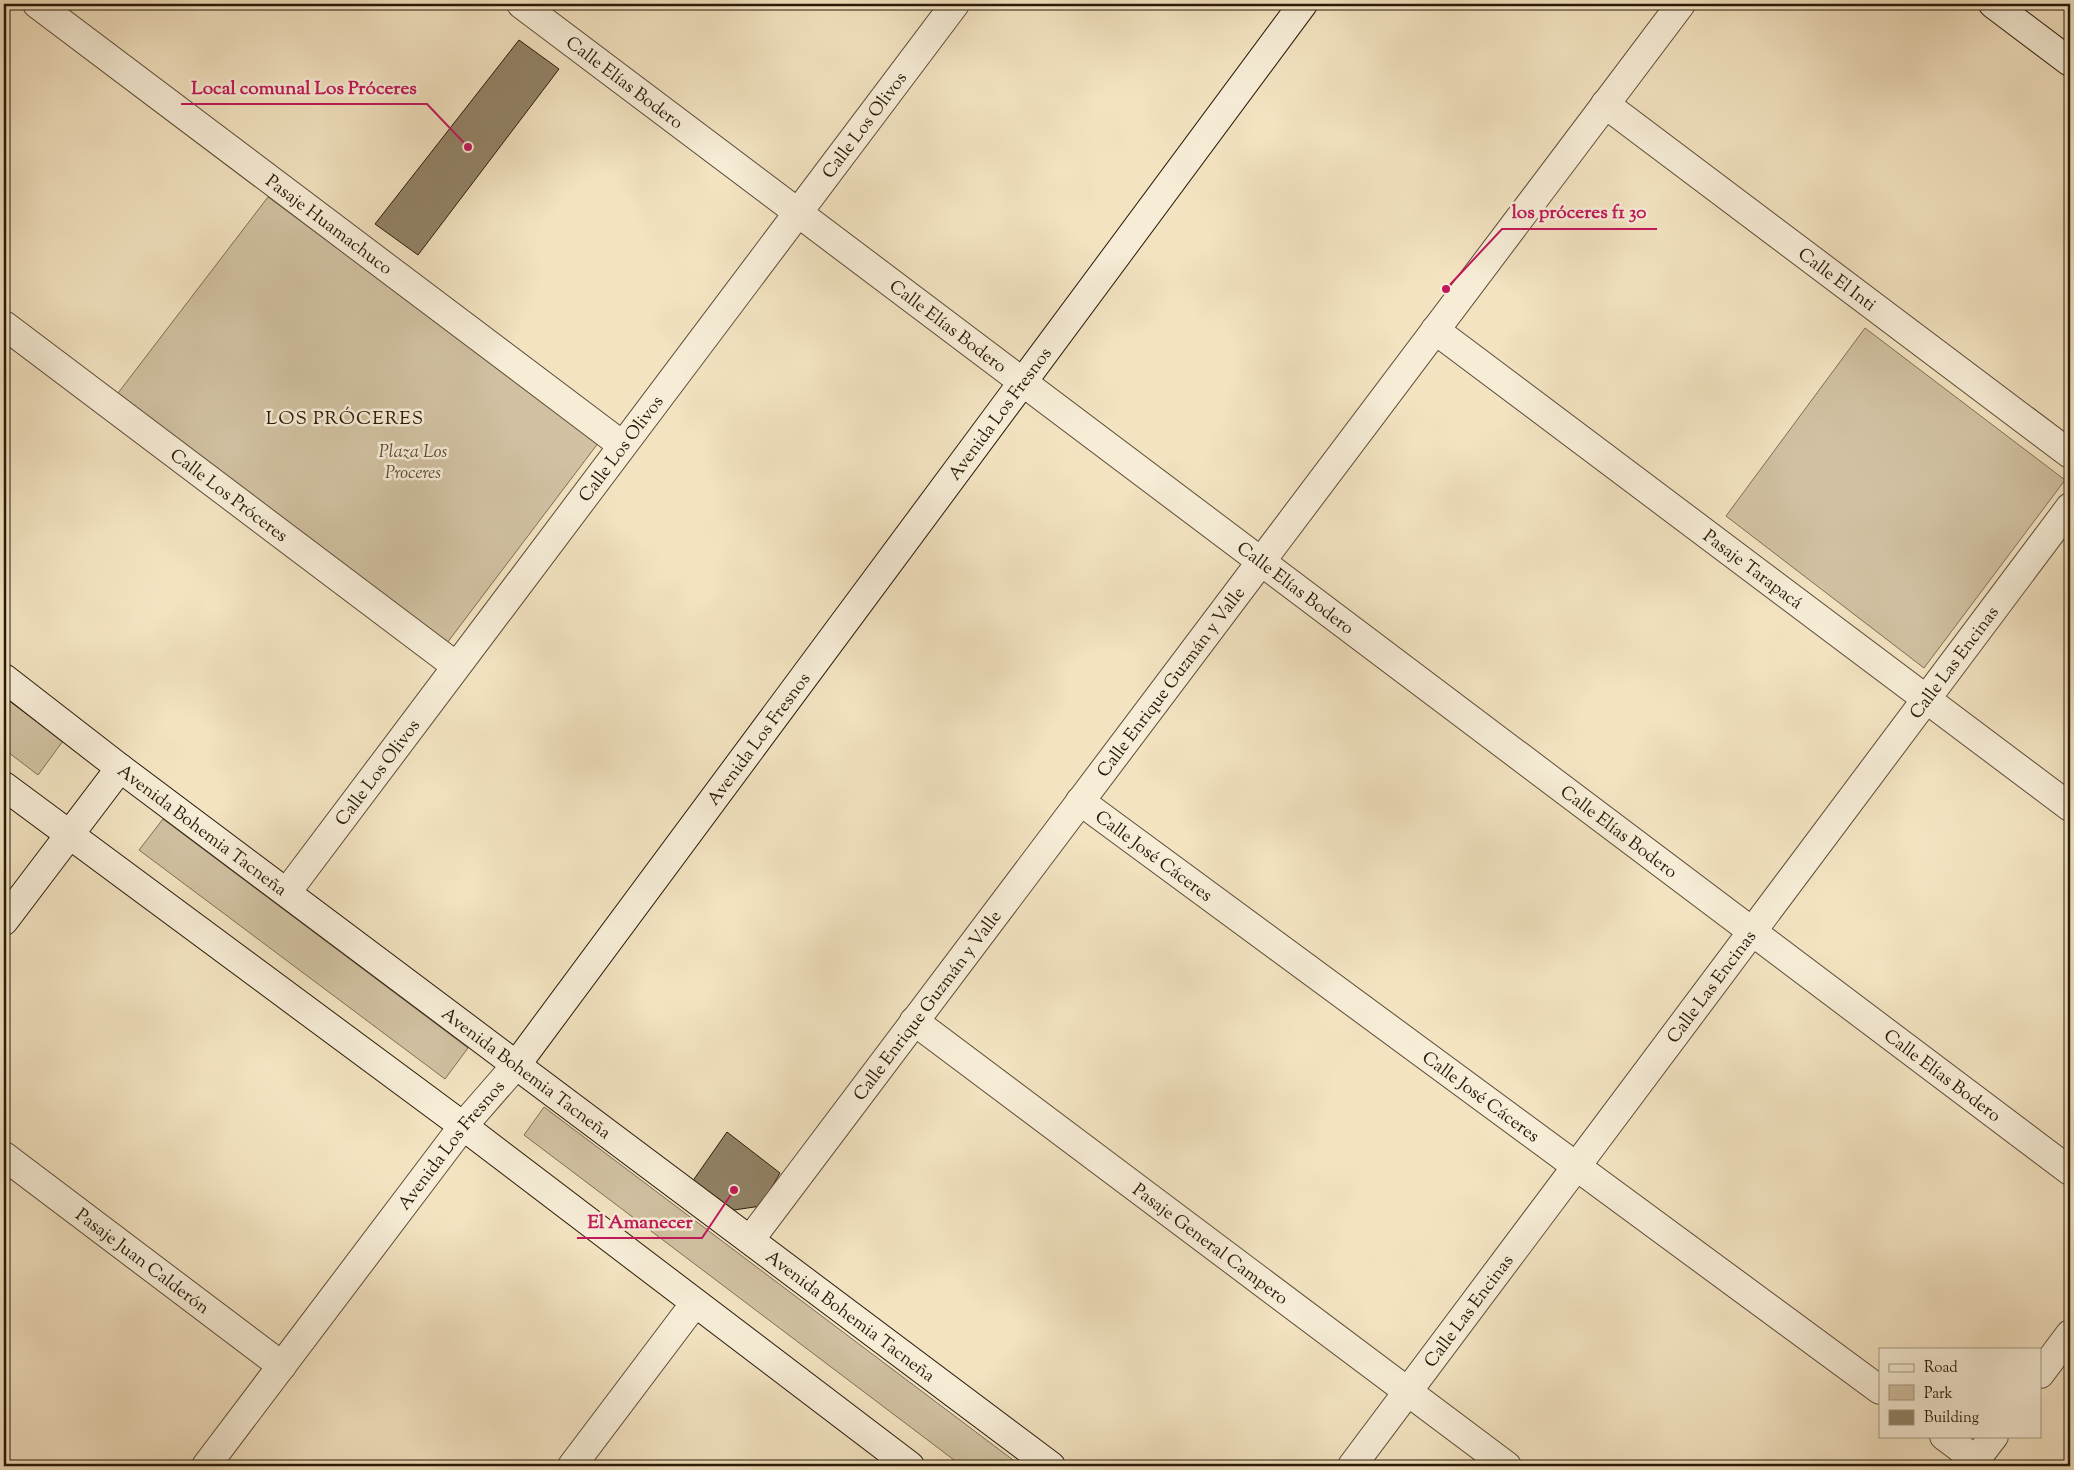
<svg xmlns="http://www.w3.org/2000/svg" width="2074" height="1470" font-family="'Sorts Mill Goudy',serif">
<style>
.green{fill:#d1c1a2;stroke:#7d6e55}
.building{fill:#928368;stroke:#291a08}
.lines{fill:none;stroke-linecap:round;stroke-linejoin:round}
.street-casing{stroke:#5c4c36;stroke-width:30}
.secondary-casing{stroke:#291a08;stroke-width:30}
.street{stroke:#f7edd7;stroke-width:28}
.secondary{stroke:#f7edd7;stroke-width:28}
.labels{text-anchor:middle;stroke-width:5;stroke-linejoin:round;paint-order:stroke}
.street-label{font-size:18px;fill:#291a08;stroke:#f7edd7}
.park-label{font-size:18px;font-style:italic;fill:#5b4c36;stroke:#f7edd7}
.neighbourhood-label{font-size:19px;letter-spacing:1px;fill:#291a08;stroke:#f7edd7}
.leader{fill:none;stroke:#c2185b;stroke-width:2}
.callout-dot{fill:#c2185b;stroke:#f7edd7;stroke-width:2}
.callout-label{font-size:19px;text-anchor:middle;font-weight:bold;fill:#c2185b;stroke:#f7edd7;stroke-width:5;stroke-linejoin:round;paint-order:stroke}
</style>
<rect width="100%" height="100%" fill="#f3e3c1"/>
<filter id="stains"><feTurbulence type="fractalNoise" baseFrequency=".004" numOctaves="4"/><feColorMatrix values="0 0 0 0 .2 0 0 0 0 .09 0 0 0 0 .02 0 0 0 .5 -.17"/></filter>
<radialGradient id="worn" r=".72"><stop offset=".6" stop-color="#630" stop-opacity="0"/><stop offset="1" stop-color="#630" stop-opacity=".3"/></radialGradient>
<path class="green" d="M268 197 599 442 447 643 115 397Z
M1865 328 2065 480 1924 668 1726 516Z
M4 697 63 741 38 775 4 749Z
M163 819 468 1048 445 1079 139 850Z
M544 1107 1021 1466H962L524 1135Z"/>
<path class="building" d="M519 40 559 69 418 255 375 224Z
M727 1132 780 1173 761 1206 734 1210 692 1182Z"/>
<g class="lines">
<defs>
<g id="street">
<path id="s1" d="M37 4 622 445"/>
<path id="s2" d="M521 4 2070 1171"/>
<path id="s3" d="M1605 104 2070 454"/>
<path id="s4" d="M4 325 456 666"/>
<path id="s5" d="M1435 330 2070 807"/>
<path id="s6" d="M1080 801 1880 1390"/>
<path id="s7" d="M287 892 955 4"/>
<path id="s8" d="M914 1021 1507 1466"/>
<path id="s9" d="M4 1156 282 1366"/>
<path id="s10" d="M750 1240 1681 4"/>
<path d="M2040 1374 2070 1334"/>
<path d="M1944 1436 1976 1460"/>
<path id="s11" d="M206 1466 463 1126 517 1064"/>
<path d="M572 1466 695 1303"/>
<path id="s12" d="M1352 1466 2070 507"/>
<path d="M1971 1466 1994 1436"/>
</g>
<g id="secondary">
<path d="M1993 4 2070 62"/>
<path id="s13" d="M4 678 120 768 1051 1466"/>
<path d="M4 786 463 1126 910 1466"/>
<path d="M4 921 120 768"/>
<path id="s14" d="M517 1064 1303 4"/>
</g>
</defs>
<use href="#street" class="street-casing"/>
<use href="#secondary" class="secondary-casing"/>
<use href="#street" class="street"/>
<use href="#secondary" class="secondary"/>
</g>
<g class="labels">
<g class="street-label">
<text dy="6" stroke="none"><textPath href="#s2" startOffset="130">Calle Elías Bodero</textPath></text>
<text dy="6" stroke="none"><textPath href="#s7" startOffset="960">Calle Los Olivos</textPath></text>
<text dy="6" stroke="none"><textPath href="#s1" startOffset="366">Pasaje Huamachuco</textPath></text>
<text dy="6" stroke="none"><textPath href="#s3" startOffset="291">Calle El Inti</textPath></text>
<text dy="6" stroke="none"><textPath href="#s2" startOffset="535">Calle Elías Bodero</textPath></text>
<text dy="6" stroke="none"><textPath href="#s14" startOffset="810">Avenida Los Fresnos</textPath></text>
<text dy="6" stroke="none"><textPath href="#s7" startOffset="555">Calle Los Olivos</textPath></text>
<text dy="6" stroke="none"><textPath href="#s4" startOffset="282">Calle Los Próceres</textPath></text>
<text dy="6" stroke="none"><textPath href="#s5" startOffset="398">Pasaje Tarapacá</textPath></text>
<text dy="6" stroke="none"><textPath href="#s2" startOffset="970">Calle Elías Bodero</textPath></text>
<text dy="6" stroke="none"><textPath href="#s12" startOffset="1004">Calle Las Encinas</textPath></text>
<text dy="6" stroke="none"><textPath href="#s10" startOffset="699">Calle Enrique Guzmán y Valle</textPath></text>
<text dy="6" stroke="none"><textPath href="#s14" startOffset="405">Avenida Los Fresnos</textPath></text>
<text dy="6" stroke="none"><textPath href="#s7" startOffset="150">Calle Los Olivos</textPath></text>
<text dy="6" stroke="none"><textPath href="#s13" startOffset="250">Avenida Bohemia Tacneña</textPath></text>
<text dy="6" stroke="none"><textPath href="#s2" startOffset="1375">Calle Elías Bodero</textPath></text>
<text dy="6" stroke="none"><textPath href="#s6" startOffset="92">Calle José Cáceres</textPath></text>
<text dy="6" stroke="none"><textPath href="#s12" startOffset="599">Calle Las Encinas</textPath></text>
<text dy="6" stroke="none"><textPath href="#s10" startOffset="294">Calle Enrique Guzmán y Valle</textPath></text>
<text dy="6" stroke="none"><textPath href="#s13" startOffset="655">Avenida Bohemia Tacneña</textPath></text>
<text dy="6" stroke="none"><textPath href="#s2" startOffset="1780">Calle Elías Bodero</textPath></text>
<text dy="6" stroke="none"><textPath href="#s6" startOffset="498">Calle José Cáceres</textPath></text>
<text dy="6" stroke="none"><textPath href="#s11" startOffset="404">Avenida Los Fresnos</textPath></text>
<text dy="6" stroke="none"><textPath href="#s8" startOffset="371">Pasaje General Campero</textPath></text>
<text dy="6" stroke="none"><textPath href="#s9" startOffset="174">Pasaje Juan Calderón</textPath></text>
<text dy="6" stroke="none"><textPath href="#s12" startOffset="194">Calle Las Encinas</textPath></text>
<text dy="6" stroke="none"><textPath href="#s13" startOffset="1060">Avenida Bohemia Tacneña</textPath></text>
</g>
<g class="park-label">
<text x="413" y="457">Plaza Los<tspan x="413" dy="21">Proceres</tspan></text>
</g>
<g class="neighbourhood-label">
<text x="345" y="424">LOS PRÓCERES</text>
</g>
</g>
<path class="leader" d="M468 147L427 104H181M1446 289L1502 229H1657M734 1190L702 1238H577"/>
<g class="callout-dot">
<circle cx="468" cy="147" r="5"/>
<circle cx="1446" cy="289" r="5"/>
<circle cx="734" cy="1190" r="5"/>
</g>
<g class="callout-label">
<text x="304" y="94">Local comunal Los Próceres</text>
<text x="1579" y="218">los próceres f1 30</text>
<text x="640" y="1228">El Amanecer</text>
</g>
<rect width="2074" height="1470" fill="none" stroke="#f3e3c1" stroke-width="20"/>
<rect x="5" y="5" width="2064" height="1460" fill="none" stroke="#291a08" stroke-width="2.5"/>
<rect x="10" y="10" width="2054" height="1450" fill="none" stroke="#291a08"/>
<rect x="1879" y="1348" width="162" height="90" fill="#f7edd7" stroke="#a59984"/>
<rect x="1889" y="1364" width="25" height="8" fill="#f7edd7" stroke="#a59984"/>
<text x="1924" y="1372" font-size="15" fill="#291a08">Road</text>
<rect x="1889" y="1385" width="25" height="15" fill="#d1c1a2" stroke="#a59984"/>
<text x="1924" y="1398" font-size="15" fill="#291a08">Park</text>
<rect x="1889" y="1410" width="25" height="15" fill="#928368" stroke="#a59984"/>
<text x="1924" y="1422" font-size="15" fill="#291a08">Building</text>
<rect width="100%" height="100%" filter="url(#stains)"/>
<rect width="100%" height="100%" fill="url(#worn)"/>
</svg>
